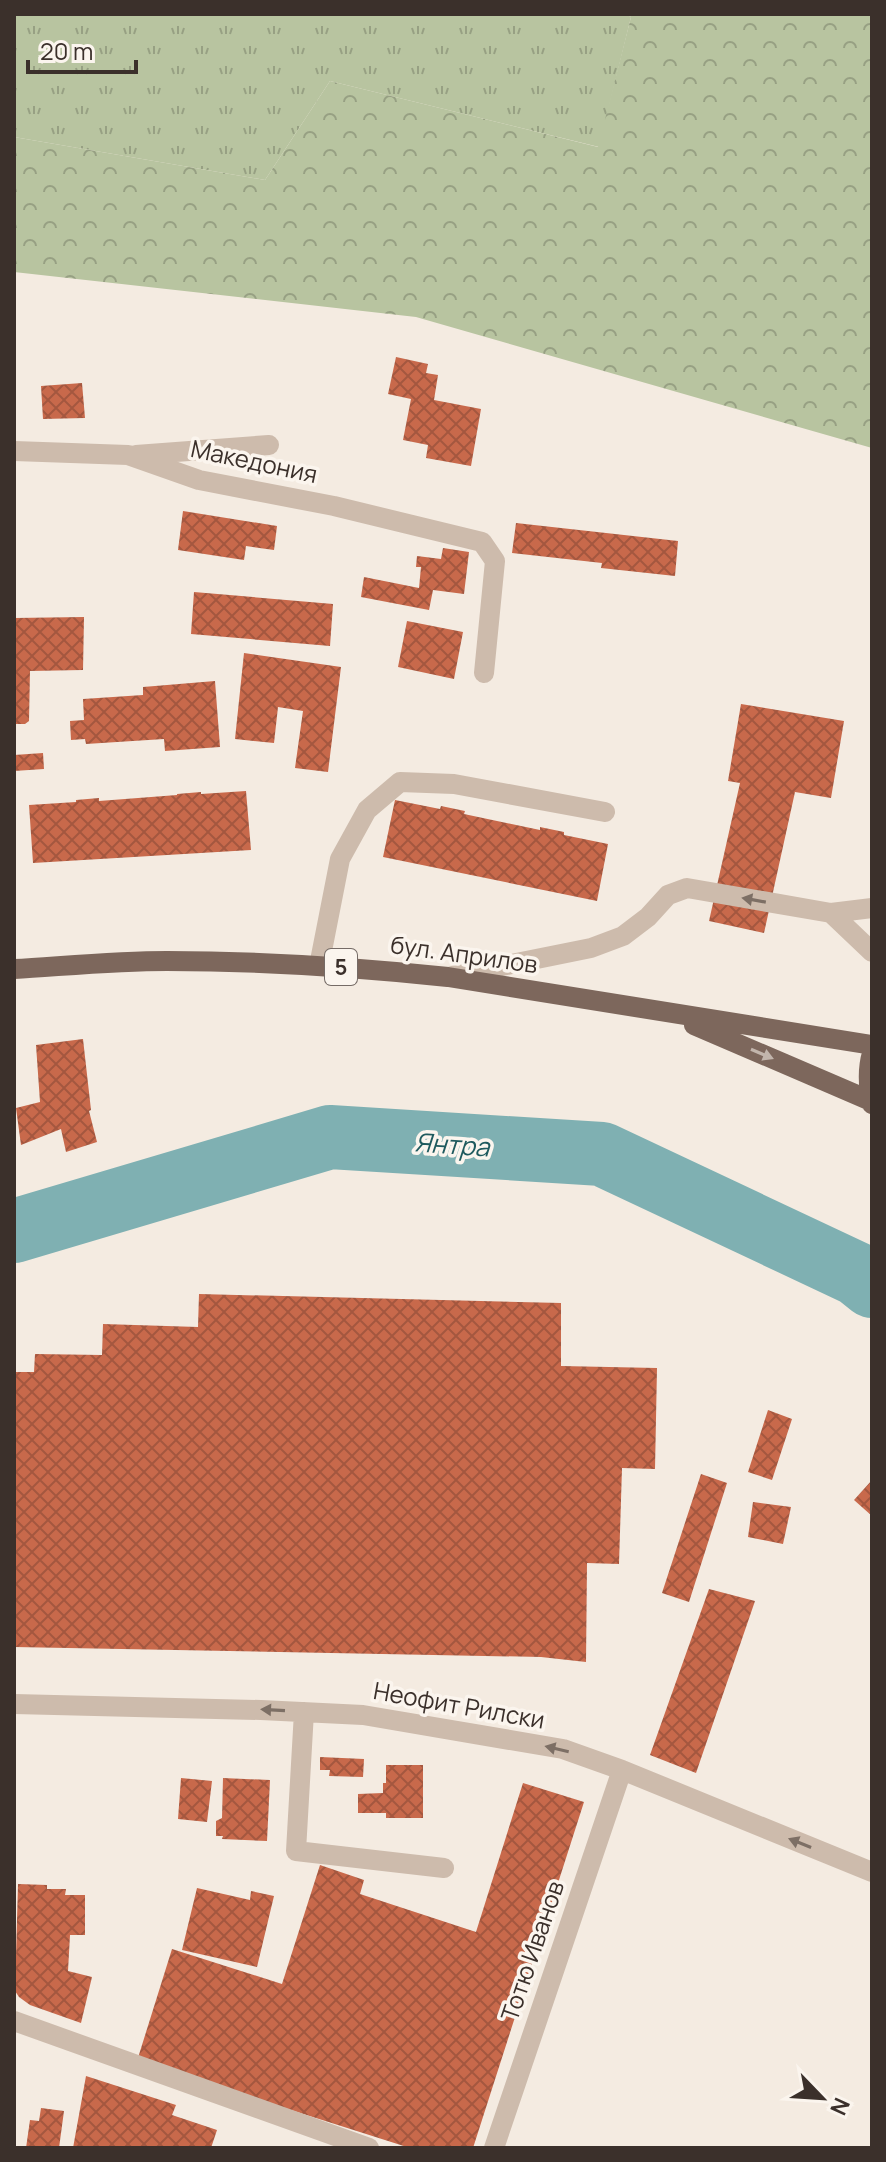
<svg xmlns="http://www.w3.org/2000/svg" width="886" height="2162" font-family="Manrope,sans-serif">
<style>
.grass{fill:url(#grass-tufts)}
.forest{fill:url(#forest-crowns)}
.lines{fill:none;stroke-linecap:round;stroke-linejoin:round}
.river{stroke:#7fb0b2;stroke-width:64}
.building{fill:url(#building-cross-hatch)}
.minor{stroke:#cdbbac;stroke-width:20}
.major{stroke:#7d675c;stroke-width:20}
.oneway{fill:#7d6f65}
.oneway2{fill:#c2b5ac}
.labels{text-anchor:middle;stroke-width:7;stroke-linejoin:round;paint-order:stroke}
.shield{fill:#fbf5ee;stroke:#756b66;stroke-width:2}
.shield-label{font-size:22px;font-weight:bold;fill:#3b302b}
.street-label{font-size:24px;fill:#3b302b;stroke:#fbf5ee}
.water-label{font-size:26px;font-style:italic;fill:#1f5a5e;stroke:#fbf5ee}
</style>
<defs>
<pattern id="grass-tufts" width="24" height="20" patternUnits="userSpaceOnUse" patternTransform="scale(2)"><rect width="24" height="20" fill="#b8c4a0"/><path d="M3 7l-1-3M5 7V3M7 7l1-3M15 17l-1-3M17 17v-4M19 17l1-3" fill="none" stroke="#97a083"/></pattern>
<pattern id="forest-crowns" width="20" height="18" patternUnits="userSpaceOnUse" patternTransform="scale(2)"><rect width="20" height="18" fill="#b8c4a0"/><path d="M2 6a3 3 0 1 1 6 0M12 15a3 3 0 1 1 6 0" fill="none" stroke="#97a083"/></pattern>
<pattern id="building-cross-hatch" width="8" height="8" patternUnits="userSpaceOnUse" patternTransform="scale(2)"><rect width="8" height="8" fill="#c8694b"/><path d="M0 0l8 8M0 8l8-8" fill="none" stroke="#a4573f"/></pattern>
</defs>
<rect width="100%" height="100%" fill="#f4ebe1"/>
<path class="grass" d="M14 14H626L631 17 599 147 330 81 265 180 14 137Z"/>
<path class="forest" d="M626 14H872V448L416 317 14 272V137L265 180 330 81 598 147 631 17Z"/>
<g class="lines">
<path class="river" d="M14 1231 330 1137 602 1154 857 1274 872 1286"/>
</g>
<path class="building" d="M396 357 428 364 426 373 438 375 434 400 481 409 471 466 426 458 428 445 403 440 411 399 388 394Z
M82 383 85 418 43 419 41 386Z
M183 511 277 526 274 550 246 546 244 560 178 550Z
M516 523 678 541 675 576 601 568 602 563 512 553Z
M443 548 469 552 464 594 433 590 429 610 361 597 364 577 419 588 421 567H416L417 556 441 559Z
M194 592 333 604 330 646 191 634Z
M84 617 83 670 30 671 29 721 25 724H14V618Z
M407 621 463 632 454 679 398 667Z
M244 653 341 667 328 772 295 768 303 711 278 707 274 743 235 739Z
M215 681 220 747 165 751 164 739 86 744 85 739 71 740 70 721 84 720 83 699 143 695V687Z
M741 704 844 721 831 798 795 792 764 933 709 921 740 783 728 781Z
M43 753 44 769 14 771V755Z
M246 791 251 850 33 863 29 805 76 802V800L99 798V801L177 795V794L201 792V794Z
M395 800 440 809 441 806 465 811 464 814 540 830V827L564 832V835L608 844 597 901 383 857Z
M83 1039 91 1110 89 1111 97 1142 66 1152 61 1129 21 1145 16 1108 40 1102 36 1045Z
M199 1294 561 1303V1366L657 1368 655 1469 622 1468 619 1564 587 1563 586 1662 541 1657 14 1647V1372H34L35 1354 102 1355 103 1324 198 1327Z
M768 1410 792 1419 772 1480 748 1472Z
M701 1474 727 1483 689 1602 662 1593Z
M872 1480V1516L854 1500Z
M753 1502 791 1507 783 1544 748 1537Z
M709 1589 755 1601 696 1773 650 1755Z
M320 1757 364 1759 363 1777 329 1776 330 1770H320Z
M386 1765H423V1818H386V1813H358V1794L383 1793V1783H386Z
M181 1778 212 1781 207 1822 178 1819Z
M223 1778 270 1780 267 1841 222 1839 223 1836H216V1821L222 1818Z
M523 1783 584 1802 473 2148H410L137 2061 172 1949 282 1984 320 1865 364 1880 360 1894 476 1932Z
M18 1884 47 1885V1889H66L65 1895H85V1935H70L68 1971 92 1977 81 2023 30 2005 19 1997 15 1991Z
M197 1888 250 1900 251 1891 274 1896 257 1967 182 1950Z
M86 2076 176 2105 172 2115 217 2130 211 2148H73Z
M41 2108 64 2111 59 2148H26L30 2120 39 2121Z"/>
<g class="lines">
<path class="minor" d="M14 451 128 455 199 480 334 506 482 542 495 561 484 673
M136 455 269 445
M831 913 872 952
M319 966 340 859 367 810 400 782 454 784 605 812
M452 976 591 948 623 936 648 917 668 895 687 888 831 913 872 908
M14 1704 261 1710 363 1715 563 1749 622 1770 872 1872
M304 1712 296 1851 444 1868
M14 2021 369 2148
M494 2148 622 1770"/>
<path class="major" d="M14 969C65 966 116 961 167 961 261 961 354 967 448 977L872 1045
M694 1025 871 1101
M872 1053C867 1070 868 1086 872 1104"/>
</g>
<defs><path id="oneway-solid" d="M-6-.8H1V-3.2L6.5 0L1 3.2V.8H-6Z" transform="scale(2)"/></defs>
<g class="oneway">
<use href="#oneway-solid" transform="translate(754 900) rotate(-170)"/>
<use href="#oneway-solid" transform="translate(273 1710) rotate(-177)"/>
<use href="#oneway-solid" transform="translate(557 1749) rotate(-167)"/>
<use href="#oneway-solid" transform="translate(800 1843) rotate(-158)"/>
</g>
<use class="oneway2" href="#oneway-solid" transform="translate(762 1054) rotate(23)"/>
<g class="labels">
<rect class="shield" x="325" y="949" width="32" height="36" rx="6"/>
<g class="shield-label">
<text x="341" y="975">5</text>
</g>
<g class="street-label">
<text transform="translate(254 462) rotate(12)" y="8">Македония</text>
<text transform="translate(464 955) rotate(8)" y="8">бул. Априлов</text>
<text transform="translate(459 1706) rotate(10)" y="8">Неофит Рилски</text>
<text transform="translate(533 1951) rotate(-71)" y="8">Тотю Иванов</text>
</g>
<g class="water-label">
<text transform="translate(452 1145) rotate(4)" y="9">Янтра</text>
</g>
</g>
<rect width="886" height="2162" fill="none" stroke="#3b302b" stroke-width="32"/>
<g transform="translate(822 2098) rotate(115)" stroke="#fbf5ee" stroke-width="6" paint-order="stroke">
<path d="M0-6L14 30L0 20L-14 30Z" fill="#3b302b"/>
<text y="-12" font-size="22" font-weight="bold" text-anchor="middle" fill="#3b302b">N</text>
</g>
<path d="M28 60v12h108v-12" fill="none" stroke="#3b302b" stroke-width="4"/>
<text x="40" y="60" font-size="24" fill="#3b302b" stroke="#fbf5ee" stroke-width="6" paint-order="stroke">20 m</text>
</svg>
